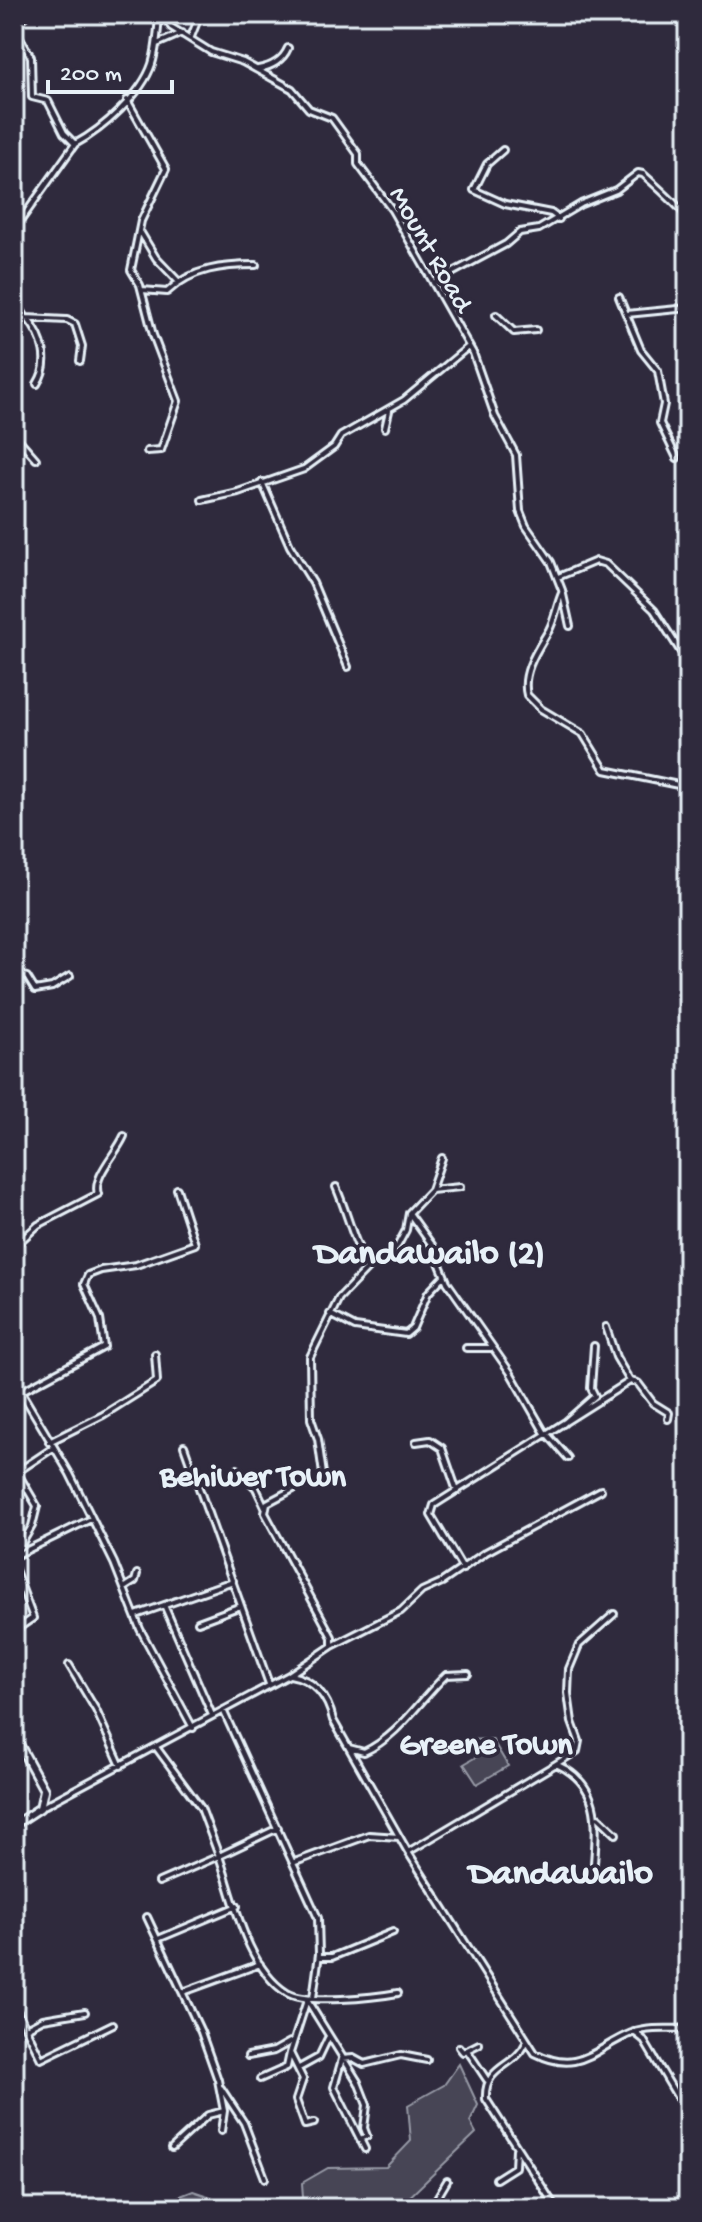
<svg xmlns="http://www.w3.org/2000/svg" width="702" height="2222" font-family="'Gochi Hand',sans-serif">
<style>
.green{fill:#464455;stroke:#979aa6;stroke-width:2}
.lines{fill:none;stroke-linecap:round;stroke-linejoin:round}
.street-casing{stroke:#e8f1f8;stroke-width:10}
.secondary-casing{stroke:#e8f1f8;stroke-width:12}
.street{stroke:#2f2a3d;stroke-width:4}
.secondary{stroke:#2f2a3d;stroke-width:6}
.labels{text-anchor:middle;stroke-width:7;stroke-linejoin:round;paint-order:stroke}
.street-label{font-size:28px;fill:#e8f1f8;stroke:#2f2a3d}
.quarter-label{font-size:32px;font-weight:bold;fill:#e8f1f8;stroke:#2f2a3d}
.district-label{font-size:36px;font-weight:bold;fill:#e8f1f8;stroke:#2f2a3d}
</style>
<rect width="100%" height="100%" fill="#2f2a3d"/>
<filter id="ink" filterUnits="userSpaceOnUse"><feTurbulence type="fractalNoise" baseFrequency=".0125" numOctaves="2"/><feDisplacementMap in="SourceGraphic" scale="16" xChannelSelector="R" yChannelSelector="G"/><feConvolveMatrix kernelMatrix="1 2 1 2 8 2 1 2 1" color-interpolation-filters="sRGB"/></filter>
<g filter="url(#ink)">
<path class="green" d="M492 1739 508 1766 477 1784 464 1764 476 1757 466 1740Z
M459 2064 478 2105 470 2122 476 2133 398 2208H293L303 2197 302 2183 328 2168 386 2167 411 2141 408 2105 444 2085Z
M193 2191 217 2199 218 2208H166L165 2202Z"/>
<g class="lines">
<defs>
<path id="street" d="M163 14 171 27 211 52 243 62 292 89 309 109 332 118 358 154V164L392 210 473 353 495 416 516 455 520 511 526 526 551 562 562 590 570 626
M14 27 31 57 32 97 48 101 64 133 75 144
M14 27 27 14
M191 37 200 14
M157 44 182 33
M258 69C271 67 283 60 288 48
M127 100 166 169 141 221 131 270 140 285 153 335 178 401 161 450 147 451
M503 150 487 164 474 190 505 204 551 213 559 219
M14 230 75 144C103 129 142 94 152 64 157 48 158 30 159 14
M141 233 156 258 178 281
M433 283 506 244 520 232 539 229 581 204 616 190 638 173 643 174C652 182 684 211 688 219
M142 290 167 292C192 268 224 265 256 265
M619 297 641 350 658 371 664 404 660 423 677 458
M14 298 26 318 67 320 75 324 82 346 80 361
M627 314 688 308
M496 315 514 332 536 330
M28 319C43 338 51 362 37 384
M385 428 389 411
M14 434 36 459
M262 482 290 546 313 583 348 667
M202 500 238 492 304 469 334 447 341 436 404 400 468 347
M558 577 596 561 606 564 654 610 688 663
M562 593C557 604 555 619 549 630 538 649 521 672 527 695L541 709 583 734 605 770 688 787
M14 973 27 977 35 990 52 987 70 976
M431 1190 460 1187
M409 1213 432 1245 447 1282 510 1372 546 1435
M14 1247 38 1225 98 1194C92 1177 117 1153 124 1136
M369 1267 388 1257 398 1245 406 1230 409 1213 431 1190 442 1158
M330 1314 355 1327 406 1334 413 1328 428 1293 444 1276
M606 1327 616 1357 630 1381 638 1383 653 1403 669 1413 668 1419
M466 1348H491
M14 1380 70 1474 114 1563 140 1629 193 1728
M20 1392 104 1347 100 1319 84 1284 88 1275 101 1270 136 1265 195 1244 177 1189
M563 1424 595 1396 591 1388 594 1346
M547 1434 568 1458
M49 1442 103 1415 157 1381 155 1354
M416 1442 430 1440 442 1448 457 1491
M184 1446 269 1684
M237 1469 256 1488 265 1507
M17 1555 91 1519
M14 1557 32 1526 37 1506 17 1472 53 1448
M14 1567 33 1618 14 1631
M463 1569 431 1515 434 1505 630 1381
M124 1588 135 1581 137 1574
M164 1605 212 1715
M136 1615 233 1581
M198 1622 241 1606
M332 1646V1637L265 1513 267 1503 299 1486 324 1481 318 1439 311 1419 310 1357 339 1298 369 1267C353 1243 348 1214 336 1187
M69 1665 96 1710 121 1766
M290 1675C314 1679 328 1697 333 1720L408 1852 535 2053C580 2076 594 2048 632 2033 650 2027 669 2029 688 2029
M223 1710 318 1918 319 1954 313 1998 307 2000 290 2053 303 2079 296 2100 305 2125 314 2123
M156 1747 201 1808 219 1856 278 1828
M349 1748 364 1752C399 1736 419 1701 446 1675L468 1674
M556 1764 577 1751 579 1741 572 1722 568 1693 569 1669 579 1645 614 1614
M40 1808 289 1675 332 1646 401 1611 422 1591 442 1582 486 1552 601 1490
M598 1817 616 1834
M408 1852 556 1764C601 1784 597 1823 594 1863
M295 1862 369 1835 399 1837
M159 1882 219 1856C234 1899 246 1967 287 1993 306 2005 376 1997 398 1993
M147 1917 201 2032 218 2080 224 2111 208 2115 172 2148
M158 1939 237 1906
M319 1957H332L393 1932
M183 1992 260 1964
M307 2000 358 2082 367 2105 364 2128 367 2136 360 2139
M14 2004 41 2059 113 2024
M26 2028 43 2019 85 2012
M634 2032 643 2039 688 2115
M526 2043C515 2068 484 2065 486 2099L556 2208
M459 2047 463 2052 479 2044
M467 2050 487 2080
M248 2056 274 2051 290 2042
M299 2068 319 2057 328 2038
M260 2079 287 2067 290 2053
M221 2088 244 2123 265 2178
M221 2131 224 2111
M365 2149 334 2087 342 2059 353 2058 364 2064 401 2055 427 2060
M496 2179 515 2167 516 2149
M431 2208 447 2181"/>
<path id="secondary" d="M14 1735 44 1790 40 1808 14 1825"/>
</defs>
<use href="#street" class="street-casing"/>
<use href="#secondary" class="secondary-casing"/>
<use href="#street" class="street"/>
<use href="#secondary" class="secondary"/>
</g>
</g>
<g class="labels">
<g class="street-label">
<text transform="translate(433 248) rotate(60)" y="10">Mount Road</text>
</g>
<g class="quarter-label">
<text x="253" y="1485">Behiwer Town</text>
<text x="486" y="1753">Greene Town</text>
</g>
<g class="district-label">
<text x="430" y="1262">Dandawailo (2)</text>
<text x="561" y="1882">Dandawailo</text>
</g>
</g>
<rect width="702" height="2222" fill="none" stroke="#2f2a3d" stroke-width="48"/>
<rect x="24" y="24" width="654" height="2174" fill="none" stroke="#e8f1f8" stroke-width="3" filter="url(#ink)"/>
<path d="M48 80v12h124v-12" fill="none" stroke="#e8f1f8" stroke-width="4"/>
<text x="60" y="80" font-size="24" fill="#e8f1f8" stroke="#2f2a3d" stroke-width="6" paint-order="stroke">200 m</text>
</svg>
